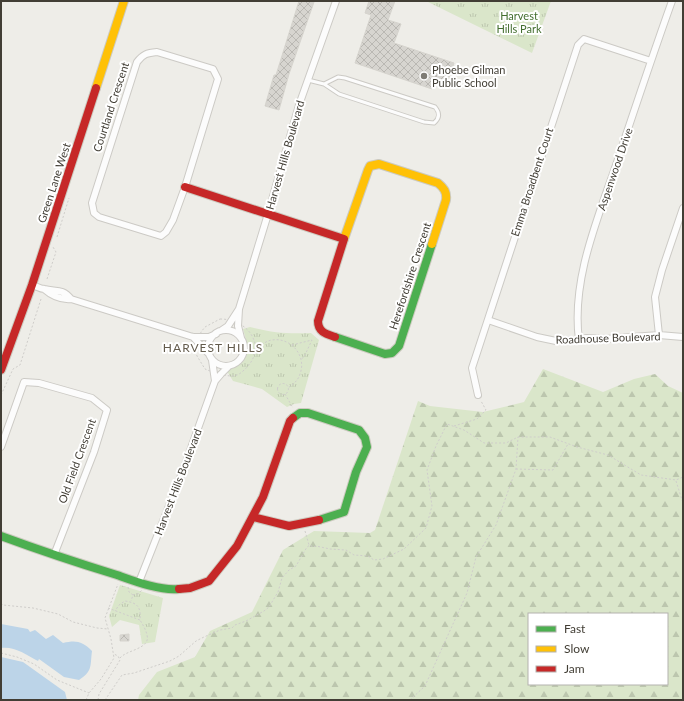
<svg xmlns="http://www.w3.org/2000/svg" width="684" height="701" font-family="Lato,sans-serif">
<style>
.grass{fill:url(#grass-tufts)}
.forest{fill:url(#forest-firs);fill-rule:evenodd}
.water{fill:#bcd4e8}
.building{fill:url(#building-cross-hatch);stroke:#d6d4ce}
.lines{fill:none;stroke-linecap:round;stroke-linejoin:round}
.lane-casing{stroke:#cccac5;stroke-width:5}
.street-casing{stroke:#cccac5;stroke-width:8}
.fast-casing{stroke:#cccabf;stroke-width:10}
.slow-casing{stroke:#cccabf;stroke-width:10}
.jam-casing{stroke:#cccabf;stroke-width:10}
.path{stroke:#cfcdca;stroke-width:1;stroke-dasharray:2 2;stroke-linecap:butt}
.lane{stroke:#fcfcfc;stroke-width:3}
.street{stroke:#fcfcfc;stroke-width:6}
.fast{stroke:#4caf50;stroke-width:8}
.slow{stroke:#ffc107;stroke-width:8}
.jam{stroke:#c62828;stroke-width:8}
.poi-dot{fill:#7e7b74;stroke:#fff;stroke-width:1.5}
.labels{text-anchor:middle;stroke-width:4;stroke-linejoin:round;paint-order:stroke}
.park-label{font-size:11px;fill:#436e2f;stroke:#fff}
.poi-label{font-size:11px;fill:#423e35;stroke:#fff;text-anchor:start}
.street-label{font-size:11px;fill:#423e35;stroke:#fff}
.neighbourhood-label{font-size:12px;letter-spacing:1px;fill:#645c4d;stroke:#fff}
</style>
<defs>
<pattern id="grass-tufts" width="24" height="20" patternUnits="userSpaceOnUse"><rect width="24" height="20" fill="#dae6ca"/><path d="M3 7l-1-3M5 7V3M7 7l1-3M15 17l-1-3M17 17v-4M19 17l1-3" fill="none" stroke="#bcc6ae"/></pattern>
<pattern id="forest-firs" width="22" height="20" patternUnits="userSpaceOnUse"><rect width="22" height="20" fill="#dae6ca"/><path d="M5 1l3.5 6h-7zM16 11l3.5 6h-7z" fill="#bcc6ae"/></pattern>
<pattern id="building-cross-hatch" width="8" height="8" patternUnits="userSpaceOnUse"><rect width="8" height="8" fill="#d7d5d0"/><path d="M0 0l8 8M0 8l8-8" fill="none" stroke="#bab8b3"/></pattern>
</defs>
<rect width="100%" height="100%" fill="#eeede8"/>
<path class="grass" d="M426 1H551L532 53Z
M250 327C274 333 287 334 311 333L319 340 301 403 294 404 287 407 262 389 233 381 227 371C248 361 250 351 243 329Z
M120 585 163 598 155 642 142 644 139 625 120 620 112 627 109 616Z"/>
<path class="forest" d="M543 369 603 392 634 379 655 374 668 386 683 393V700H138L139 695 157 672 195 657 210 631 252 612 283 550 314 531 370 533 375 530 418 401 430 406 483 412 524 402ZM529 614H667V684H529Z"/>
<path class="water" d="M1 624 28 629 30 632 35 630 46 639 53 635 63 643C76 640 82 641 92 651 90 666 93 671 79 680L64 677 39 659 38 661C27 655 14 646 1 648Z
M1 657 23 662 65 692 67 700H1Z"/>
<path class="building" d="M299 1 314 2 289 74 279 110 265 106 274 75H276Z
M369 1H395L388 20 401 24 394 43 454 63 446 87 434 83 432 89 355 63 371 15 365 13Z
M129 634V641H120V635Z"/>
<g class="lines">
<defs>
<path id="lane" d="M308 80 324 84 339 94 424 122 434 123C440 118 440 113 435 107L345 78 338 77 324 84"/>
<path id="street" d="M157 52 213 69 218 79 185 187 173 220 166 232 161 236 99 217 94 213 92 203 137 62C143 54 147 53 157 52Z
M32 285C36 286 40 289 44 289 56 292 62 288 71 299
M44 289C52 296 60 300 71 299L193 337H209L216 334
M488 320 537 337 556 341 579 340 586 338 605 339 659 335 683 337
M222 330 228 326 239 309
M208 348a18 18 0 1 1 36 0a18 18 0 1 1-36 0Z
M659 335 655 297 662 270 683 208
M193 337 208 353
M241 338 238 326 239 309 268 214 299 105 336 1
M579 340C571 280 598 218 617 162 635 108 653 54 672 1
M212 360 215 381
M478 395 472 368 578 45 584 39 651 61
M1 447 24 382 39 383 92 398 107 410 94 452 54 555
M139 582 182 473 215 381 221 374 229 366"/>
<path id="fast" d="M335 337 385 354 392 353 399 346 432 244
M293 418 300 413H308L359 430 365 438 367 447 356 472 344 512 319 520
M1 536C39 550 78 563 117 575 134 581 160 591 179 589"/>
<path id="slow" d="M96 88 124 1
M344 239 368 170 370 166 379 164 438 183C444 188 447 192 446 200L432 244"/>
<path id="jam" d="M185 187 344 239 318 321C318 332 326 334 335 337
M1 370 32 285 96 88
M253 517 289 526 319 520
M179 589 190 588 209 581 237 546 263 497 290 421 293 418"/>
</defs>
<use href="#lane" class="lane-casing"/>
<use href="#street" class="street-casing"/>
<use href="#fast" class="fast-casing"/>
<use href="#slow" class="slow-casing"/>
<use href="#jam" class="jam-casing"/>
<path class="path" d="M57 237 69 198
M47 279 56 252 53 247
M220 319C250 319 269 349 243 371 240 374 236 376 232 376 224 376 212 372 205 369L197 356 196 352 201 332 205 327Z
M292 345 312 340 304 357 301 359
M255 349C261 346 265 341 272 340 291 337 307 356 300 374 298 381 293 384 288 388
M277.5 389a5.5 5.5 0 1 1 11 0a5.5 5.5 0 1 1-11 0Z
M285 394 293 408
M1 395 13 369 20 365 41 299
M454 426 477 419 486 410 481 401
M516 469 553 470 568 444
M676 481 683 503
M305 531 309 545
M128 587 129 592 133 595 131 601
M133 595 138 594 142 590
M1 603 3 605 33 608 58 614 73 622 97 628 108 629
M108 608 140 620C141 607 138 603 125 601L119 605 115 611
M1 653 17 657 34 664 57 680 89 693
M120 658C126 650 151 649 147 635 146 630 143 625 140 620
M86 700 89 693 101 679 114 658 111 639 105 618 118 584
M98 700 99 694 120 660 118 656 114 654
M105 700 122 675 134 673 170 661 179 656 196 641 204 637 220 630 232 628 235 625 246 621 264 611 269 607 278 592 282 578 289 570 296 566 307 547 310 545 313 547 316 546 330 549 346 550 354 555 368 556 374 560 383 559 404 549 426 528 432 506 427 470 436 446 447 424 464 430 484 443H506L518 437H550L577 447 608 455 641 475 676 480 683 477
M410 700 425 686 467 593 476 557 496 525 516 469 518 437"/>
<use href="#lane" class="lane"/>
<use href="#street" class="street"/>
<use href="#fast" class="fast"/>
<use href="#slow" class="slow"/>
<use href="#jam" class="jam"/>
</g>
<circle class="poi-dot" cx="424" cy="76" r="4"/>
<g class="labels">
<g class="park-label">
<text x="519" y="20">Harvest<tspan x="519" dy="13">Hills Park</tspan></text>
</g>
<g class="poi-label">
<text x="432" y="74">Phoebe Gilman<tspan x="432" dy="13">Public School</tspan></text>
</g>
<g class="street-label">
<text transform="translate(111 107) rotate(-72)" y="4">Courtland Crescent</text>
<text transform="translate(285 155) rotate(-74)" y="4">Harvest Hills Boulevard</text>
<text transform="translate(615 169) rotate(-71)" y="4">Aspenwood Drive</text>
<text transform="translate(532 182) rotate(-72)" y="4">Emma Broadbent Court</text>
<text transform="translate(54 183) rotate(-72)" y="4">Green Lane West</text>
<text transform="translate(410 276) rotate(-72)" y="4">Herefordshire Crescent</text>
<text transform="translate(608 338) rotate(-2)" y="4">Roadhouse Boulevard</text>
<text transform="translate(77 461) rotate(-70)" y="4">Old Field Crescent</text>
<text transform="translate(178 482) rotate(-69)" y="4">Harvest Hills Boulevard</text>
</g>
<g class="neighbourhood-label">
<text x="213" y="352">HARVEST HILLS</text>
</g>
</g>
<rect width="684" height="701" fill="none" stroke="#423e35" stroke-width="4"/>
<rect x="528" y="613" width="140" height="72" fill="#ffffff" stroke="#b3b2ae"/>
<rect x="536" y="626" width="20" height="6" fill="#4caf50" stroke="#b3b2ae"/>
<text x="564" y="633" font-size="12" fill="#423e35">Fast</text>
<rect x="536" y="646" width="20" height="6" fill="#ffc107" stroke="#b3b2ae"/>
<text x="564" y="653" font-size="12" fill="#423e35">Slow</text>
<rect x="536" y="666" width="20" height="6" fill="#c62828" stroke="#b3b2ae"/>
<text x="564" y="673" font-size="12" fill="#423e35">Jam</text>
</svg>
